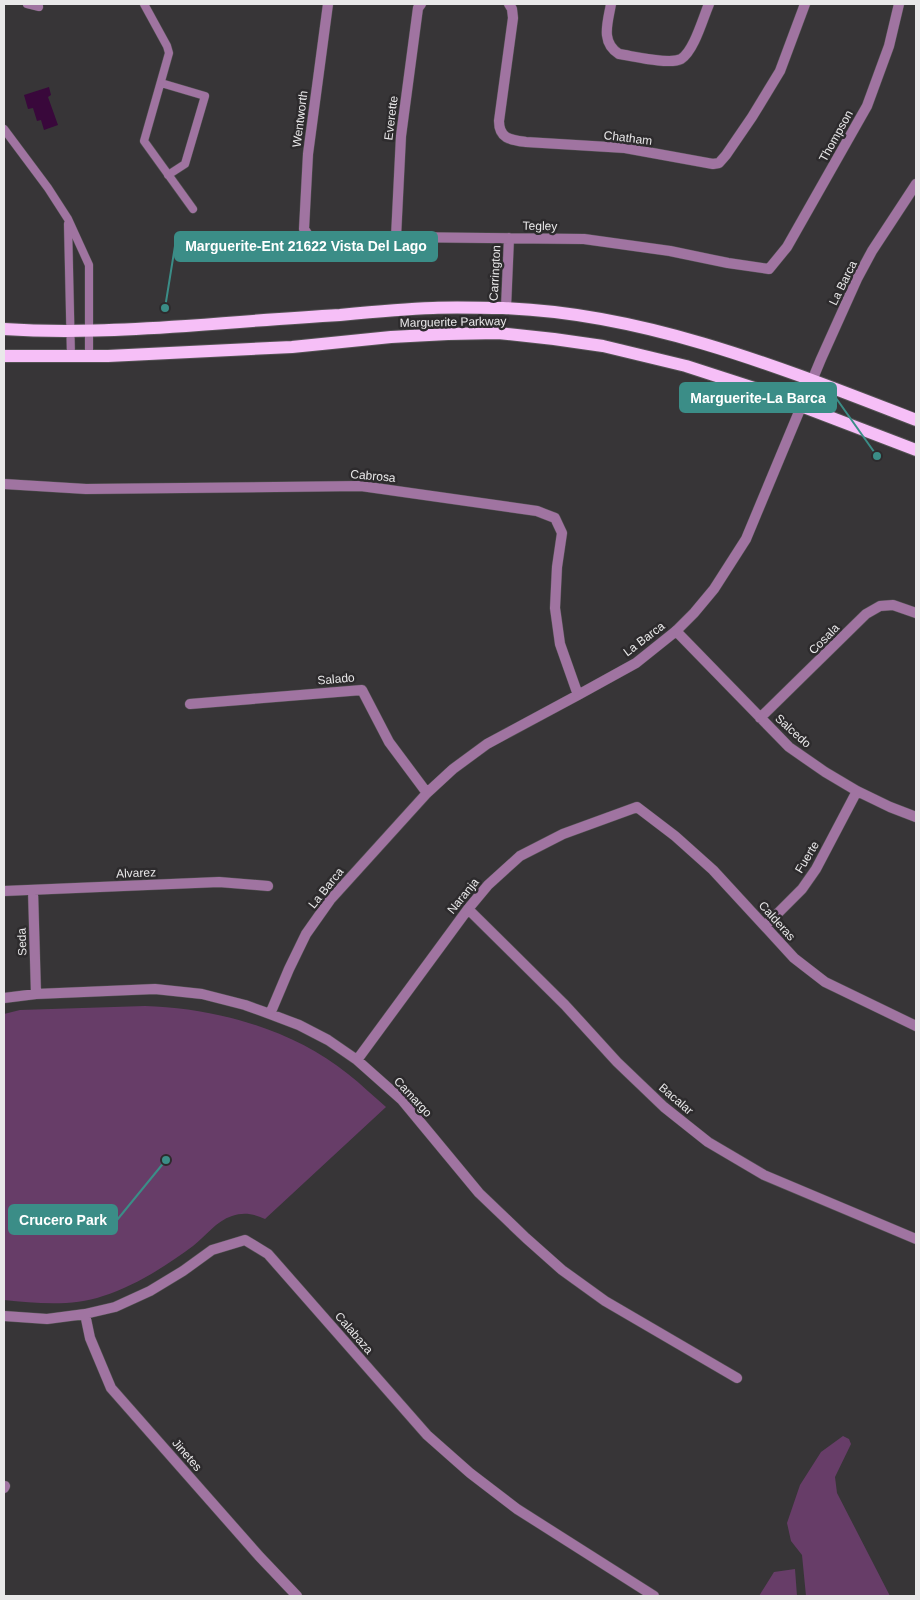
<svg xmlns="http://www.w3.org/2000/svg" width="920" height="1600" font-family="Arial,sans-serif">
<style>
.green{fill:#673d68}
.water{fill:#39083b}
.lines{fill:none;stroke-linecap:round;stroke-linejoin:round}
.service-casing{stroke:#535253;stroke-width:9}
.minor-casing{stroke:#535253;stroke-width:11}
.tertiary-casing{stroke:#535253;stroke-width:11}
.primary-casing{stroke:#535253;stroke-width:14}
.service{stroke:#a074a1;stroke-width:8}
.minor{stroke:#a074a1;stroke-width:10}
.tertiary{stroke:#a074a1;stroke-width:10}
.primary{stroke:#f6bff7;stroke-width:12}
.labels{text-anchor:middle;stroke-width:5;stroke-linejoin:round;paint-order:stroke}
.street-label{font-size:12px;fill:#e9e8e9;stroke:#2d2b2d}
.leader{fill:none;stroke:#3b8d87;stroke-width:2}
.callout-dot{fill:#3b8d87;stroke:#2d2b2d;stroke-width:2}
.callout{fill:#3b8d87;stroke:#3b8d87;stroke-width:2}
.callout-label{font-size:14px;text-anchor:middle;font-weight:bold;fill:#fff}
</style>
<rect width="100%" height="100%" fill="#373537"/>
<path class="green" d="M145 1006C215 1008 292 1029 348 1074 361 1084 373 1096 386 1107L265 1219C254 1214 244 1212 232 1216 216 1221 206 1236 193 1246 166 1266 135 1286 103 1296 71 1307 36 1303 4 1300V1014L20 1010Z
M843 1436 849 1439 851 1444 835 1477 837 1493 890 1596H806L802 1555 791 1541 787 1523 800 1485 821 1452Z
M795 1569 797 1596H759L774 1572Z"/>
<path class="water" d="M49 87 51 95 48 97 58 125 44 130 41 120 37 121 33 108 28 109 24 95Z"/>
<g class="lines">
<defs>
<path id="service" d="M27 4 39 7
M144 4 167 46 169 53 144 141 193 209
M161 83 205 96 185 164 168 175
M4 129 48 188 68 219 89 265V356
M68 224 71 357"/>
<path id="minor" d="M328 4 308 154 304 229 309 237H396L584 239 670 251 728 263 769 269 787 247 867 106 889 46 899 4
M509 4 512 9 513 18 499 121C499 139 511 140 526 142L625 148 713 164 719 163 726 155 752 117 780 71 805 4
M611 4C608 22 600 42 619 54 633 56 669 65 681 59 694 51 703 18 709 4
M396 237 401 136 418 8 421 4
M506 308 509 238
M4 484 86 489 361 486 537 511 555 518 562 533 557 567 555 608 560 644 578 695
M190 704 362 690 389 742 427 793
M760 718 866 614 880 606 893 605 916 613
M33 890 36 994
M4 891 219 882 268 886
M468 909 565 1005 617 1062 664 1107 708 1142 764 1175 916 1239
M765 926 802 889 816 869 857 791
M4 998 36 994 155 989 202 994 245 1005 270 1014 299 1025 328 1040 357 1060 402 1100 479 1193 526 1238 562 1270 605 1301 737 1378
M270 1014 289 969 306 934 330 900 427 793 453 769 487 744 578 695 636 663 676 631 789 747 825 772 857 791 890 807 916 817
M357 1060 468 909 488 885 520 856 563 834 637 807 675 836 713 870 794 958 825 982 916 1026
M85 1314 90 1338 111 1388 259 1556 297 1596
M4 1316 47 1319 85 1314 115 1307 150 1291 183 1271 212 1250 245 1240 268 1254 427 1435 470 1473 517 1509 654 1596
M4 1488 5 1486"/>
<path id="tertiary" d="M676 631 694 613 714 589 746 539 821 359 857 279 872 251 916 184"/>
<path id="primary" d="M4 329C65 333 125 330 186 326 237 322 288 318 340 315 371 312 402 309 433 308 456 307 480 308 503 308 647 313 784 369 916 420
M4 356H108L292 347 391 337 448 334 498 333 554 339 603 346 686 366 754 388 916 450"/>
</defs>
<use href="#service" class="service-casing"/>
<use href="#minor" class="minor-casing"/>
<use href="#tertiary" class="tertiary-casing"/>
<use href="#primary" class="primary-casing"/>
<use href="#service" class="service"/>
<use href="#minor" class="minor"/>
<use href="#tertiary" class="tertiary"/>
<use href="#primary" class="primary"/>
</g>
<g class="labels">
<g class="street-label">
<text transform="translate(391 118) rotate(-83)" y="4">Everette</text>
<text transform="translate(300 119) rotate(-83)" y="4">Wentworth</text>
<text transform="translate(836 136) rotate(-61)" y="4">Thompson</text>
<text transform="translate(628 138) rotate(7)" y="4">Chatham</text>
<text transform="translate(540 226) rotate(1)" y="4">Tegley</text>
<text transform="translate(495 273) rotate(-87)" y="4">Carrington</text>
<text transform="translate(843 283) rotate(-64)" y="4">La Barca</text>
<text transform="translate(453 322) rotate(-1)" y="4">Marguerite Parkway</text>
<text transform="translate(373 476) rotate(5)" y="4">Cabrosa</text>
<text transform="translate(644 639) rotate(-37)" y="4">La Barca</text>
<text transform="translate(824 639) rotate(-45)" y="4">Cosala</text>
<text transform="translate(336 679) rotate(-5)" y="4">Salado</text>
<text transform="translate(793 731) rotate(42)" y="4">Salcedo</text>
<text transform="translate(807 857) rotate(-59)" y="4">Fuerte</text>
<text transform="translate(136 873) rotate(-2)" y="4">Alvarez</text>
<text transform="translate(326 888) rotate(-51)" y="4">La Barca</text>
<text transform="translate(463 896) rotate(-51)" y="4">Naranja</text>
<text transform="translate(777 921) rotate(48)" y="4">Calderas</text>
<text transform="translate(22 942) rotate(-92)" y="4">Seda</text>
<text transform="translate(413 1097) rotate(47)" y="4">Camargo</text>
<text transform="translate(676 1099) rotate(41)" y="4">Bacalar</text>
<text transform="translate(354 1333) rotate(49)" y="4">Calabaza</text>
<text transform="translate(187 1455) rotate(49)" y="4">Jinetes</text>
</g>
</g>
<path class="leader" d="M165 308L175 246M877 456L836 398M166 1160L117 1220"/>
<g class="callout-dot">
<circle cx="165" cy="308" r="5"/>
<circle cx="877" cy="456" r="5"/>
<circle cx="166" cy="1160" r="5"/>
</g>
<g class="callout">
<rect x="175" y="232" width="262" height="29" rx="5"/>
<rect x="680" y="383" width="156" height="29" rx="5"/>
<rect x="9" y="1205" width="108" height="29" rx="5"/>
</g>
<g class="callout-label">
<text x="306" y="251">Marguerite-Ent 21622 Vista Del Lago</text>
<text x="758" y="403">Marguerite-La Barca</text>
<text x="63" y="1225">Crucero Park</text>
</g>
<rect width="920" height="1600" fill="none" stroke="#e9e8e9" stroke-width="10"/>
</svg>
